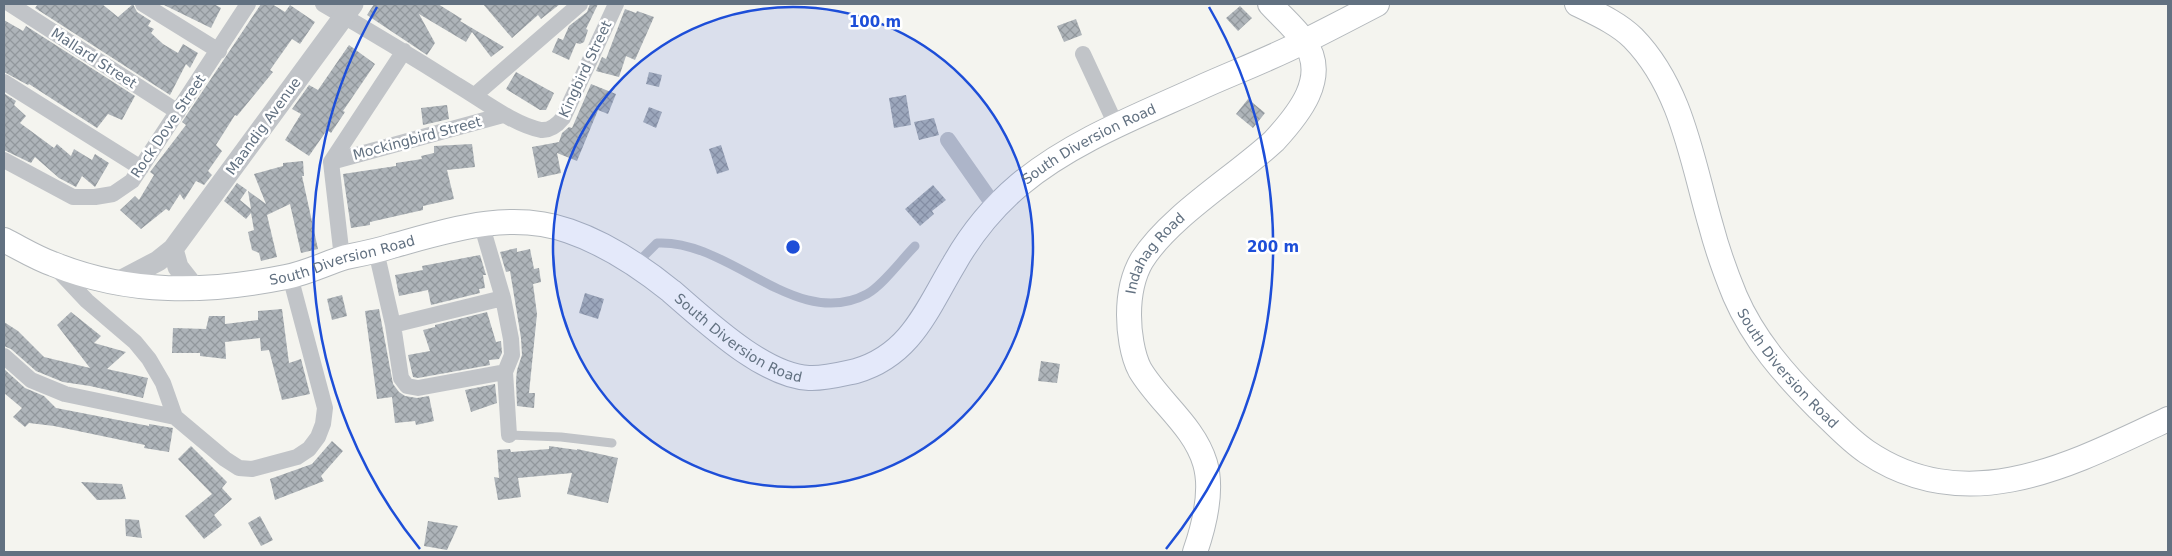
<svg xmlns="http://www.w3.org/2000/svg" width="2172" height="556" font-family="'DejaVu Sans',sans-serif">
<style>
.building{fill:url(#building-cross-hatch)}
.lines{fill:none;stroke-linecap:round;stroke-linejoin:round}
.secondary-casing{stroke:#b3b8bc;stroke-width:26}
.service{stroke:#c1c4c8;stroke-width:9}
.minor{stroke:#c1c4c8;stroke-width:16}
.tertiary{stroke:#c1c4c8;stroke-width:21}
.secondary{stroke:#fff;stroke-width:24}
.ring{fill:none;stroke:#1d4ed8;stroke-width:2.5}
.labels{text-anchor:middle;stroke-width:5;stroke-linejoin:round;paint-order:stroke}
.street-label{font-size:14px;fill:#627181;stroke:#fff}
.centre{fill:#1d4ed8;stroke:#fff;stroke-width:2.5}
.ring-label{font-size:15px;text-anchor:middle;font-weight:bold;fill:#1d4ed8;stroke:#fff;stroke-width:5;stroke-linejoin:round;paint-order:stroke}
</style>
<defs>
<pattern id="building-cross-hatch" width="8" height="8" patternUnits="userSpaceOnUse" patternTransform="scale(1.25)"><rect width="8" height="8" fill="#aeb4b9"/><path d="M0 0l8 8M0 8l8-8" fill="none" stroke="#91979c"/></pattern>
</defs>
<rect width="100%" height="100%" fill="#f4f4ef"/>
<path class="building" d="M38 4H102L118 17 133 4 137 12 151 21 148 26 154 29 151 33 163 44 178 53 183 44 198 53 190 68 186 64 170 95 35 8Z
M162 4H214L221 8 211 28Z
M261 4H272L285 12 290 5 315 22 300 44 292 39 270 70 273 72 237 116 235 115 216 145 222 151 208 171 212 175 204 185 196 181 184 200 180 194 169 211 166 209 141 229 120 210 135 196 139 200 154 175 150 172 186 125 182 122Z
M374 4H438L462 19 460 21 504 47 491 57 472 32 466 42 419 14 435 43 427 55 367 15Z
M483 4H560L541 19 538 15 512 38Z
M590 4H598L586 29 588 30 584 42 580 44 576 43 569 60 552 52 558 38 563 40 569 26 587 12Z
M1240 6 1252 18 1238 31 1226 18Z
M625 9 636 13 637 11 654 17 635 60 626 56 619 77 596 71 602 57 606 59Z
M1076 19 1082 35 1064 42 1057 26Z
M4 20 23 31 26 26 135 96 122 120 108 114 97 128 29 84 28 85 4 72Z
M349 45 375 64 343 111 345 112 331 133 327 130 309 156 285 140 301 114 292 109 309 85 318 90Z
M516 72 554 93 546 110H540L506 89Z
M649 72 662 75 659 87 646 84Z
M591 84 616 94 608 114 598 110 577 161 557 153 561 173 538 178 532 147 559 142 562 133 569 127 572 128Z
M5 94 16 101 14 105 26 116 20 123 54 148 57 144 71 156 74 149 92 160 95 154 109 163 95 187 82 176 76 187 59 178 35 157 31 163 4 150Z
M906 95 911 125 894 128 889 98Z
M1248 99 1265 113 1253 128 1236 114Z
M447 105 449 119 423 125 421 108Z
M649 107 662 112 656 128 643 122Z
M934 118 939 135 919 140 914 122Z
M472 144 475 167 447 170 454 199 423 206V210L370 222V225L351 228 343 174 396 166V163L422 159 421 156 434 153V146Z
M721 145 729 170 717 174 709 149Z
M303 161 304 176H302L318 249 301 253 290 204 267 215 277 257 261 261 259 253 252 250 248 232 254 230 251 213 246 219 224 201 237 183 247 190 240 200 251 209 248 191 266 204 254 174 283 166V163Z
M933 185 946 200 932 211 934 214 920 226 905 209Z
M517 248V252L530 249 534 269 539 268 541 282 533 284 537 314 529 393H535L534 408 517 406 516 381 517 370 522 355 521 338 510 271 506 272 500 252Z
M480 255 486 275H483L485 288 479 289 480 293 431 305 428 290 399 296 395 275 423 270 422 266Z
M585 293 604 299 598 319 579 313Z
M342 295 347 316 332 320 327 299Z
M282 309 289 363 301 359 310 394 282 400 269 350 261 351 260 338 225 342 226 359 200 356V353H172L173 328 206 329 209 316H225V324L258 320V311Z
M379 309 393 384 399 392 405 396 417 398 429 396 434 421 416 425 415 421 395 423 392 397 377 399 365 311Z
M71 312 101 336 94 343 126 352 107 369 148 378 143 398 90 386 63 382 36 371 11 349 4 346V322L18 331 44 357 90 368 57 325Z
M487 312 496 342 501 341 502 353 499 359 489 360 490 365 418 378 413 377 408 355 430 351 423 330 435 327V325Z
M1041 361 1060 364 1057 383 1038 381Z
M4 369 25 388 44 396 56 408 149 426V424L173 428 169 452 144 448 145 445 54 426 29 423 25 427 13 417 22 408 4 393Z
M495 384 497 403 471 412 465 390Z
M332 441 343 451 321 476 324 481 275 500 270 479 312 464Z
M191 446 227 482 222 488 232 499 214 515 222 525 204 539 185 516 212 494 178 459Z
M549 446 577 450V449L618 458 608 503 567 494 572 473 518 478 521 497 498 500 494 477 499 478 497 450 510 449 511 452 549 449Z
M81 482 122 484 126 499 97 500Z
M260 516 273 540 261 546 248 523Z
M125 519 139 520 142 538 126 536Z
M428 521 458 526 447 550 424 546Z"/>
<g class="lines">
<defs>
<g id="secondary">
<path id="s1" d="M1577 4C1595 13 1618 23 1633 38 1682 88 1692 161 1711 226 1717 249 1726 274 1735 296 1754 340 1785 375 1818 408 1834 423 1849 440 1867 452 1968 520 2072 464 2168 419"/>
<path id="s2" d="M4 240C20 248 36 258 53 264 130 295 206 293 286 277 307 273 326 263 346 257 361 254 377 251 392 246 450 230 510 210 569 231 607 244 640 266 671 291 705 320 763 376 809 378 824 379 842 374 856 371 911 355 927 309 954 264 971 234 993 207 1019 185 1073 140 1143 114 1206 85 1240 70 1274 57 1307 40 1331 28 1354 16 1377 4"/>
<path id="s3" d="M1195 552C1204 526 1213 490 1205 463 1194 426 1159 402 1140 370 1132 355 1129 331 1129 315 1129 296 1132 277 1142 260 1170 216 1235 177 1274 141 1298 115 1330 77 1304 41 1295 28 1281 16 1270 4"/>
</g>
</defs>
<use href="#secondary" class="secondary-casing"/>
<path class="service" d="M636 264 657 243C730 239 796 332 867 294 883 285 901 260 915 246
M509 435 561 437 612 443"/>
<path class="minor" d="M10 4 178 112
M143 4 219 51
M323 4C368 30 413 57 457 85 481 99 514 125 541 130 551 131 558 124 563 118L616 4
M1083 54 1116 125
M4 82 141 168
M475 95 580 4
M948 140 995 207
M4 160 73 197H95L113 194 132 181 248 4
M331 162 503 115
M481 223 503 298 511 339 512 355 505 372 509 435
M376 251 393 325 401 378 407 386 418 388 505 372
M342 258 331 162 404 51
M56 268 87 301 135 342 149 359 163 383 175 417
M393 325 503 298
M4 356 31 380 65 394 175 417 225 459 239 468 252 469 297 457 309 449 318 437 323 424 325 408 290 276"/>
<path class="tertiary" d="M173 249 178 267 196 290
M116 283 158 261 173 249 353 4"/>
<use href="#secondary" class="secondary"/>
</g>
<circle cx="793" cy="247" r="240" fill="#1d4ed8" fill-opacity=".12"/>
<g class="ring">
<circle cx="793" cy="247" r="240"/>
<path d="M420 549A480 480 0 0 1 377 7M1209 7A480 480 0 0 1 1166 549"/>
</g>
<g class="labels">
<g class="street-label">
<text transform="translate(94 58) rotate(33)" y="5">Mallard Street</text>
<text transform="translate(585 69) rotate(-65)" y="5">Kingbird Street</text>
<text transform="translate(168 126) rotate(-56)" y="5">Rock Dove Street</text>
<text transform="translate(263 126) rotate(-54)" y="5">Maandig Avenue</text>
<text transform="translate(417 138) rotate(-15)" y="5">Mockingbird Street</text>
<text dy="5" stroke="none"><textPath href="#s2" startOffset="1249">South Diversion Road</textPath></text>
<text dy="5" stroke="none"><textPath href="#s3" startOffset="331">Indahag Road</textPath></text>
<text dy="5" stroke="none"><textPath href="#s2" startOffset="350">South Diversion Road</textPath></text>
<text dy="5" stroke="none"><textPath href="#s2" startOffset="785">South Diversion Road</textPath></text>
<text dy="5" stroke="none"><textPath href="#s1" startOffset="436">South Diversion Road</textPath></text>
</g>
</g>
<circle cx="793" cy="247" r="8" class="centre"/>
<g class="ring-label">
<text x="875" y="27">100 m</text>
<text x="1273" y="252">200 m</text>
</g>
<rect width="2172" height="556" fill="none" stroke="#627181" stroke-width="10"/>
</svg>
